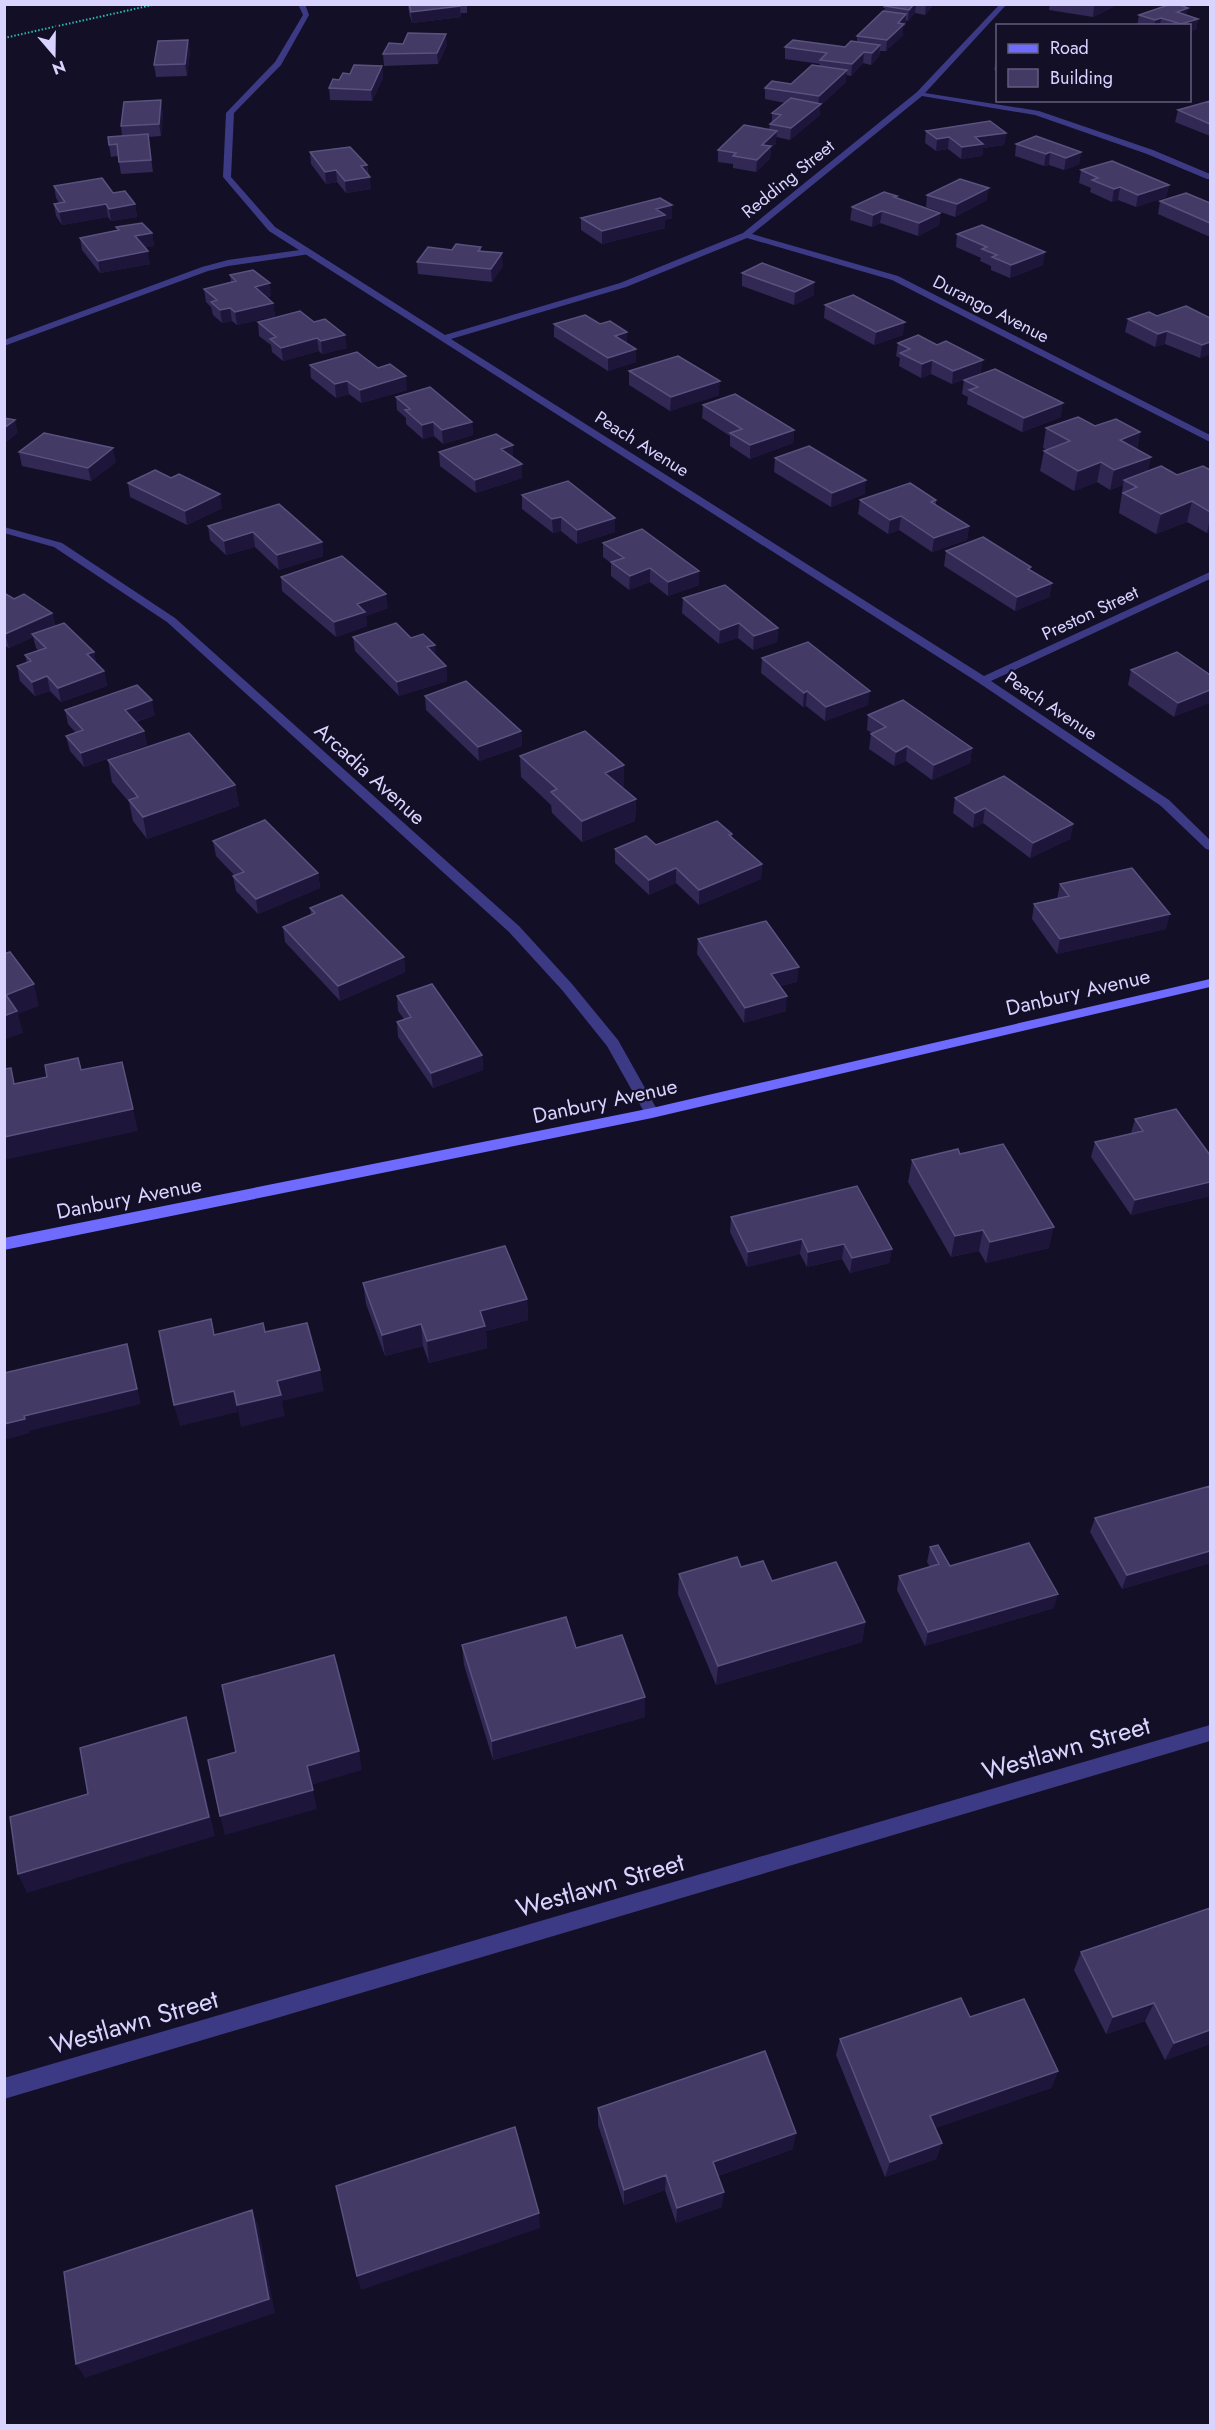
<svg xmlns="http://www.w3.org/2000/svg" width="1215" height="2430" font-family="Jost,sans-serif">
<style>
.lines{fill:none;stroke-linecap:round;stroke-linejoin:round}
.path{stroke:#2fb8b0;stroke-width:2;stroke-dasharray:1.5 2;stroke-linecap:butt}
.lane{fill:#3d3a85;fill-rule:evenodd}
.street{fill:#3d3a85;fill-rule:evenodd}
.secondary{fill:#6f6bff;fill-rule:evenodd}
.wall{fill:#312854}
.shaded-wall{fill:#1d163a}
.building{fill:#433a66;stroke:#5a527e;stroke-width:1.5}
.labels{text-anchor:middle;stroke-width:4.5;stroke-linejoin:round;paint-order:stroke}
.far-street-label{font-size:18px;fill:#d9d4ff;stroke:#130f26}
.street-label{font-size:21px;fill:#d9d4ff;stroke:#130f26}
.near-street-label{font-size:26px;fill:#d9d4ff;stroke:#130f26}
</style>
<rect width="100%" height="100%" fill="#130f26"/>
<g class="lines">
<path class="path" d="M4 38 157 4"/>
<path class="lane" d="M307 249 310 250V254L228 266 208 271 4 346V340L202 267 228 260Z"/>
<path class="street" d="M298 4H305L309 15 281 65 234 113 231 177 275 227 445 335 620 283 743 233 917 92 1000 4H1007L925 93 1039 111 1153 150 1210 174V179H1207L1147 154 1035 115 922 96 752 234 898 276 1210 435V442L892 280 747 238 626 287 451 339 984 676 1210 572V579L991 681 1169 800 1210 840V850L1206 849 1161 806 979 683 269 231 223 177 226 113 275 62 303 15Z
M4 527 62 543 175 618 519 926 572 984 618 1040 659 1113 657 1117H647L607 1046 562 990 509 932 167 622 54 547 4 533Z
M1210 1725V1741L4 2099V2078Z"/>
<path class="secondary" d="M1210 979V987L652 1118 4 1250V1238L652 1108Z"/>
</g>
<path class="wall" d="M408 4H467V13H461V17L412 23 409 13Z
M883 4H934L925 15 915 13 908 21 906 20 905 26 903 27V35L886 51H880L879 56 871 65 863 63 851 76 846 75V82L820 106V115L790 140 776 137V143L771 148 770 158 756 172 733 168V164L718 162V150L769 129 770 124 772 122V113L785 103 765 99V88L791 84 819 66 820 64 785 59V47H845L857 42V36L884 11 885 8H883Z
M1050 4H1113V7L1093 17 1049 10Z
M1139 15H1187L1198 19 1196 30 1190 26H1137Z
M447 45 438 64 384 66 383 54Z
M190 51 187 76 156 77 154 65Z
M998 57V71L994 70 996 59Z
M382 66 383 78 372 101 330 100 329 88 350 74Z
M1210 101V136L1175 122 1178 110Z
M163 112 161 136 148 137 153 172 121 174 118 156 111 157 109 145 122 136 121 126Z
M926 131 1006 133 1004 145 983 148 982 156 961 159 948 149 936 151 925 143Z
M1016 144 1081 152 1079 164 1064 170 1049 165 1044 166 1015 156Z
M310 152 367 165 371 189 346 193 337 182 326 184 311 164Z
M1081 170 1169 185 1166 197 1136 207 1118 200 1112 202 1090 192 1091 188 1079 183Z
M54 186 113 193 135 204 137 217 111 221 108 217 62 225 56 216 54 204 59 203 56 198Z
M927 195 987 200 955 217 926 207Z
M897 199 940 213 939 225 918 236 880 223 872 227 850 220 852 207Z
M1160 201 1210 203V237L1158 214Z
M581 218H672L665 220V228L602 244 581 230Z
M116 227 152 233 154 246 145 247 150 264 100 273 82 250 80 238 117 231Z
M957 234 1043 265 1010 278 991 270V266L980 261 981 258 956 247Z
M481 247V251L503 266 492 282 418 274 417 262 452 250Z
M742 273 814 295 794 305 742 286Z
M230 275 271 296 267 297 273 303 275 316 237 325 232 321 222 323 213 315 211 307 206 302 204 289 231 282Z
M825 305 903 335 874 345 824 318Z
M300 311 347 348 322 354 319 351 283 361 272 352 271 345 259 336 258 322Z
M1157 316 1210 318V354L1200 358 1165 344 1155 347 1125 332 1128 319Z
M554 324H600L627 332V343L636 362 608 371 554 337Z
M898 343 981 373 952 384 931 374 921 378 899 366 900 358 896 356Z
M310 365 407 390 361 403 349 394 336 398 311 378Z
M629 371 719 395 670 411 629 385Z
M964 380 1061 417 1022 432 967 404 968 397 962 394Z
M396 397 472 422 473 435 443 444 434 436 423 439 406 424V418L397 410Z
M703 405 794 430 793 443 750 459 730 446V436L702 418Z
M1095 426 1140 432 1137 449 1148 471 1177 475 1210 470V531L1207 533 1187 522 1156 534 1119 513 1123 485 1110 490 1097 482 1074 491 1040 471 1044 451 1047 450 1043 448 1046 428Z
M513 445V458L522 464V478L476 493 440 466 439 452Z
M19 452 116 462 91 481 22 466Z
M775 458 865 494 831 507 774 472Z
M171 478 222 508 187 525 130 497 128 483Z
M522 495 615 518V532L577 544 561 531 553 533 522 509Z
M860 500H936V505L969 526 967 540 932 552 899 530 888 534 858 514Z
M208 526 322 542 323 556 279 570 255 547 226 555 210 540Z
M603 543 699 585 668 596 650 582 629 590 611 576V563L603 557Z
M946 551 1031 570 1052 583 1049 597 1015 611 944 566Z
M281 577 388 608 366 616 367 626 336 637 282 591Z
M4 593 14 599 52 613 55 626 94 652 96 664 104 671 107 686 61 702 50 691 35 696 20 681 17 666 27 663 25 655 38 650 36 648 33 637 9 648 4 645Z
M683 598 778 628 777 642 753 650 738 638 719 644 682 613Z
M353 637 411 638 436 656 446 666 447 681 399 696 355 651Z
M762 658 868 705 825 721 806 706 803 707 761 673Z
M1131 670 1210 675 1174 717 1128 685Z
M425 696 521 731 522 746 479 761 426 710Z
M65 710 155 715 136 722 144 731 147 745 84 767 70 751 66 736 76 733 68 724Z
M868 715 972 748 970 763 932 780 906 761 894 766 869 749 871 734 872 733 867 730Z
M520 756 624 765V786L622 787 636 799 635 821 582 842 552 813 551 805 521 777Z
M108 760 235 785 239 806 147 839 133 821 129 802 112 782Z
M955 798 1073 824 1070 839 1030 858 983 823 973 828 953 813Z
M732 834V837L762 864 761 879 699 905 676 883 649 895 615 863V849L656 845Z
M213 841 318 873 320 888 258 914 236 891 233 876H235L216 856Z
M1060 884 1166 929 1057 954 1032 919 1034 904 1057 899Z
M310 908 404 957 405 972 340 1001 285 942 283 927 311 915Z
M698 939 797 982 780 986 786 1011 744 1023 697 954Z
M397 996 482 1055 483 1070 433 1088 398 1037 397 1022 404 1019 398 1011Z
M1135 1119 1210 1155V1196L1131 1215 1091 1157 1095 1142 1131 1133Z
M960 1154 1049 1248 986 1263 979 1251 951 1257 908 1182 912 1160Z
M731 1217 892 1249 889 1263 850 1273 842 1259 807 1267 800 1254 747 1267 730 1232Z
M363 1283 527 1299 528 1320 486 1331 487 1348 429 1363 423 1346 385 1356 366 1304Z
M1210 1486V1563L1122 1589 1090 1532 1095 1518Z
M930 1547 950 1566 1054 1608 925 1646 897 1590 899 1576 930 1567 927 1562Z
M741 1567 865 1622 862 1642 716 1685 678 1594 679 1574Z
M462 1645 576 1648 645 1697V1717L493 1760 464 1665Z
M1081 1952 1210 2044 1165 2060 1145 2021 1106 2034 1074 1970Z
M970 2017 1058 2071 1051 2088 935 2128 942 2143 936 2159 885 2177 836 2055 840 2039Z
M598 2108 793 2149 718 2176 722 2207 676 2223 665 2190 624 2205 598 2125Z"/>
<path class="shaded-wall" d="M914 4H916L915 13 908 21 909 10Z
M926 4H934L925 15Z
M1097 4H1113V7L1093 17 1094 6Z
M460 6 461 17 412 23 411 12Z
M1188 8 1186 19 1175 23 1177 12Z
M906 14 905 26 903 27V35L886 51 887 40 898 23Z
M1161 18 1160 26H1154L1155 20Z
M1198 19 1196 30 1190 32V26H1181V24Z
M446 34 447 45 438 64 437 53Z
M188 40 190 51 187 76 185 64Z
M880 45 879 56 871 65 872 53Z
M864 52 863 63 851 76 852 64Z
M382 66 383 78 372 101 371 90Z
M847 70 846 82 820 106V115L790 140 791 128 818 106 819 96Z
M161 100 163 112 161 136 159 124Z
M777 131 776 143 771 148 770 158 756 172 757 160 762 145Z
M1006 133 1004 145 983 148 982 156 961 159 962 147 975 137Z
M949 137 948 149 936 151 937 139Z
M1050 152 1049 165 1044 166 1046 154Z
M1081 152 1079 164 1064 170 1066 158Z
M367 165 368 177 361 166Z
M336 170 337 182 326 184 325 172Z
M370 177 371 189 346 193 345 181Z
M1169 185 1166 197 1136 207 1138 195Z
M1120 187 1118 200 1112 202 1114 189Z
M989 188 987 200 955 217 957 204Z
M106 204 108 217 62 225 59 212Z
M135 204 137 217 111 221 109 209Z
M672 205V218L665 220V228L602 244V231L656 209Z
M882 211 880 223 872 227 873 215Z
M940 213 939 225 918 236 919 223Z
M152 233 154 246 138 249 135 236Z
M148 251 150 264 100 273 98 261Z
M1045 252 1043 265 1010 278 1011 265Z
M502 253 503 266 492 282 491 269Z
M814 282V295L794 305 795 292Z
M270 283 271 296 256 300 255 287Z
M273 303 275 316 237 325 235 312Z
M230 308 232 321 222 323 220 310Z
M905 322 903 335 874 345 876 332Z
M1167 331 1165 344 1155 347 1158 334Z
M627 332V345L615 336Z
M345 335 347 348 322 354 321 341Z
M317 338 319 351 283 361 281 348Z
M1210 342V354L1200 358 1202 345Z
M636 349V362L608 371V358Z
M932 360 931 374 921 378 922 364Z
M983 360 981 373 952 384 953 371Z
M406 376 407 390 361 403 360 390Z
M347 381 349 394 336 398 335 384Z
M720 381 719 395 670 411 671 397Z
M1063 403 1061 417 1022 432 1024 418Z
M15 420 18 433 4 444V428Z
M433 422 434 436 423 439 422 425Z
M472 422 473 435 443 444 442 430Z
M794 430 793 443 750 459V445Z
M1140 432 1136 452 1120 440Z
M513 445V459L501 449Z
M113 448 116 462 91 481 88 468Z
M1151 457 1147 477 1124 480 1123 485 1110 490 1114 470Z
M1101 462 1097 482 1074 491 1078 471Z
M522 464V478L476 493 475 480Z
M866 480 865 494 831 507 832 493Z
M220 494 222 508 187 525 185 511Z
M1192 501 1187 522 1156 534 1161 514Z
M901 516 899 530 888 534 890 520Z
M561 517V531L553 533 552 519Z
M615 518V532L577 544V530Z
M1210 518V531L1207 533Z
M969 526 967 540 932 552 934 538Z
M253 532 255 547 226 555 224 541Z
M322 542 323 556 279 570 277 555Z
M650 568V582L629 590 630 576Z
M699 571V585L668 596V582Z
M1052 583 1049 597 1015 611 1017 597Z
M386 594 388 608 366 616 367 626 336 637 334 622 357 604Z
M52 613 55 628 32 634 33 637 9 648 5 634Z
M739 623 738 638 719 644 720 630Z
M778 628 777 642 753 650 754 636Z
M435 645 436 659 427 647Z
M94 652 97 666 87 654Z
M446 666 447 681 399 696 397 682Z
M104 671 107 686 61 702 58 688Z
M47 676 50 691 35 696 32 682Z
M1210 690V703L1174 717 1178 703Z
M807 691 806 706 803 707 804 693Z
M870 691 868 705 825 721 826 707Z
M152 700 155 715 128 724 125 710Z
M144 731 147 745 84 767 81 753Z
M521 731 522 746 479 761 478 747Z
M907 746 906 761 894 766 896 752Z
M972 748 970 763 932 780 934 765Z
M624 765V786L605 794V773Z
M235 785 239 806 147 839 143 817Z
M636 799 635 821 582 842V821Z
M985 808 983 823 973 828 975 813Z
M1073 824 1070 839 1030 858 1033 843Z
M762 864 761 879 699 905V890Z
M676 868V883L649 895V880Z
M318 873 320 888 258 914 256 899Z
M1170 914 1166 929 1057 954 1060 939Z
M404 957 405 972 340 1001 338 986Z
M799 967 797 982 770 989 771 974Z
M34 984 39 1006 18 1014 23 1033 4 1040 6 995Z
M787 996 786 1011 744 1023 745 1008Z
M482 1055 483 1070 433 1088 431 1073Z
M133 1109 138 1131 4 1160V1137Z
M1210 1182V1196L1131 1215 1135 1200Z
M1054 1227 1049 1248 986 1263 990 1242Z
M983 1230 979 1251 951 1257 955 1236Z
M802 1239 800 1254 747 1267 748 1252Z
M844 1244 842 1259 807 1267 808 1252Z
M892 1249 889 1263 850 1273 852 1258Z
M527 1299 528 1320 486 1331 487 1348 429 1363 427 1341 480 1311Z
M421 1324 423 1346 385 1356 382 1335Z
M127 1344 141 1404 29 1431 30 1433 4 1440V1424L24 1416Z
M320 1370 324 1391 282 1401 285 1416 241 1427 237 1405 277 1381Z
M234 1391 238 1412 180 1426 174 1405Z
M1210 1551V1563L1122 1589 1127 1575Z
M1058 1594 1054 1608 925 1646 928 1632Z
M865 1622 862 1642 716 1685 718 1666Z
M645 1697V1717L493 1760 492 1741Z
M186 1717 192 1736 215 1836 27 1893 18 1874Z
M359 1751 362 1770 311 1785 307 1766Z
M313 1790 317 1809 225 1835 220 1816Z
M1154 2003 1145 2021 1106 2034 1113 2017Z
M1210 2030V2044L1165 2060 1174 2043Z
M1058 2071 1051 2088 925 2132 930 2116Z
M796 2133 793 2149 712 2178 713 2162Z
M942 2143 936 2159 885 2177 890 2162Z
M666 2175 665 2190 624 2205V2190Z
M724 2192 722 2207 676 2223 677 2208Z
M252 2210 258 2225 275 2313 85 2378 76 2364Z
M539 2213 540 2228 361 2290 357 2276Z"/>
<path class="building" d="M409 4H460V6L411 12Z
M886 4H914L909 10 885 6Z
M1171 4H1177L1188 8 1177 12 1198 19 1181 24 1161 18 1155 20 1139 15Z
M883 11 906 14 898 23 904 24 887 40 857 36Z
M408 33 446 34 437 53 383 54 389 43 403 44Z
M188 40 185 64 154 65 158 41Z
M793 40 845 47 851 41 880 45 872 53 864 52 852 64 820 60 827 53 785 47Z
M354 65 382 66 371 90 329 88 333 79 339 80 343 73 350 74Z
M812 65 847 70 819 96 765 88 772 81 791 84Z
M791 98 821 104 791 128 770 124 781 115 772 113Z
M161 100 159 124 121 126 124 102Z
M1210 101V124L1178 110Z
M990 121 1006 133 975 137 983 144 962 147 949 137 937 139 926 131Z
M744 125 777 131 762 145 771 146 757 160 733 156 736 153 718 150Z
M148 134 151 160 119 162 117 144 109 145 108 137Z
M1036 136 1081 152 1066 158 1050 152 1046 154 1016 144Z
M350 147 367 165 361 166 370 177 345 181 336 170 325 172 310 152Z
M1112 161 1169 185 1138 195 1120 187 1114 189 1092 180 1098 178 1081 170Z
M102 178 113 193 125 191 135 204 109 209 106 204 59 212 54 204 65 202 54 186Z
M960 179 989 188 957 204 927 195Z
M884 192 897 196 894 197 940 213 919 223 882 211 873 215 852 207Z
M1186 193 1210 203V223L1160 201Z
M660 198 672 205 656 209 665 215 602 231 581 218Z
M142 223 152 233 135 236 148 251 98 261 80 238 119 230 116 227Z
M982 225 1045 252 1011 265 992 257 997 255 982 249 987 247 957 234Z
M456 244 481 247 478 251 502 253 491 269 417 262 428 247 452 250Z
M762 263 814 282 795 292 742 273Z
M253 270 270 283 255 287 273 303 235 312 230 308 220 310 211 302 217 300 204 289 236 281 230 275Z
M853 295 905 322 876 332 825 305Z
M1186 306 1210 318V342L1202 345 1167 331 1158 334 1128 319 1149 312 1157 316Z
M300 311 314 322 325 319 345 335 321 341 317 338 281 348 270 339 276 337 258 322Z
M585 315 600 324 610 321 627 332 615 336 636 349 608 358 554 324Z
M918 335 937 345 946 341 983 360 953 371 932 360 922 364 900 353 910 349 898 343Z
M357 352 378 368 390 364 406 376 360 390 347 381 335 384 310 365Z
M678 356 720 381 671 397 629 371Z
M995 369 1063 403 1024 418 969 390 978 387 964 380Z
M430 387 472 422 442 430 433 422 422 425 405 410 410 409 396 397Z
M735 394 794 430 750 445 730 433 742 429 703 405Z
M1078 417 1095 426 1116 419 1140 432 1120 440 1151 457 1114 470 1101 462 1078 471 1044 451 1070 441 1046 428Z
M4 418 15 420 4 428Z
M44 433 113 448 88 468 19 452Z
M496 434 513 445 501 449 522 464 475 480 439 452Z
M809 446 866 480 832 493 775 458Z
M1161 466 1177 475 1203 466 1210 470V512L1192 501 1161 514 1123 493 1137 487 1124 480Z
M155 470 171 478 179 474 220 494 185 511 128 483Z
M568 481 615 518 577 530 561 517 552 519 522 495Z
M910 483 936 500 931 502 969 526 934 538 901 516 890 520 860 500Z
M279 504 322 542 277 555 253 532 224 541 208 526Z
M642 529 699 571 668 582 650 568 630 576 611 562 624 558 603 543Z
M983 537 1031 567 1028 569 1052 583 1017 597 946 551Z
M342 556 386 594 357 604 365 612 334 622 281 577Z
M725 585 778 628 754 636 739 623 720 630 683 598Z
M4 593 14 599 24 594 52 613 5 634Z
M64 623 94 652 87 654 104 671 58 688 47 676 32 682 17 666 31 661 25 655 46 648 32 634Z
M396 623 411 638 423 634 435 645 427 647 446 666 397 682 353 637Z
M808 642 870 691 826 707 807 691 804 693 762 658Z
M1177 652 1210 675V690L1178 703 1131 670Z
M466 681 521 731 478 747 425 696Z
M137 685 152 700 125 710 144 731 81 753 66 736 83 730 65 710Z
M903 700 972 748 934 765 907 746 896 752 871 734 886 727 868 715Z
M585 731 624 765 605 773 636 799 582 821 551 792 557 789 520 756Z
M189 733 235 785 143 817 129 800 138 797 108 760Z
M1004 776 1073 824 1033 843 985 808 975 813 955 798Z
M265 820 318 873 256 899 233 876 244 872 213 841Z
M717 821 732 834 729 835 762 864 699 890 676 868 649 880 615 849 646 836 656 845Z
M1132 868 1170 914 1060 939 1034 904 1069 896 1060 884Z
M342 895 404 957 338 986 283 927 315 913 310 908Z
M766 921 799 967 771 974 787 996 745 1008 698 939Z
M10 952 34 984 6 995 17 1011 4 1016V954Z
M432 984 482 1055 431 1073 397 1022 411 1017 397 996Z
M78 1058 81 1070 122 1062 133 1109 4 1137V1069L11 1068 14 1084 47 1077 45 1065Z
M1176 1109 1210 1155V1182L1135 1200 1095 1142 1143 1131 1135 1119Z
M1003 1144 1054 1227 990 1242 983 1230 955 1236 912 1160 958 1149 960 1154Z
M857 1186 892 1249 852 1258 844 1244 808 1252 802 1239 748 1252 731 1217Z
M505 1246 527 1299 480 1311 485 1326 427 1341 421 1324 382 1335 363 1283Z
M211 1319 214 1335 263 1323 265 1332 307 1323 320 1370 277 1381 281 1395 237 1405 234 1391 174 1405 159 1331Z
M127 1344 137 1389 24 1416 25 1419 4 1424V1373Z
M1210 1486V1551L1127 1575 1095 1518Z
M1029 1543 1058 1594 928 1632 899 1576 939 1564 930 1547 938 1545 950 1566Z
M737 1557 741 1567 763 1561 772 1581 836 1562 865 1622 718 1666 679 1574Z
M566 1617 576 1648 622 1635 645 1697 492 1741 462 1645Z
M334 1655 359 1751 307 1766 313 1790 220 1816 208 1760 236 1752 222 1685Z
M186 1717 209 1817 18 1874 10 1817 88 1794 80 1748Z
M1210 1908V2030L1174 2043 1154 2003 1113 2017 1081 1952Z
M961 1998 970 2017 1024 1999 1058 2071 930 2116 942 2143 890 2162 840 2039Z
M765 2051 796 2133 713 2162 724 2192 677 2208 666 2175 624 2190 598 2108Z
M515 2127 539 2213 357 2276 336 2186Z
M252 2210 269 2299 76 2364 64 2272Z"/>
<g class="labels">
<g class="far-street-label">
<text transform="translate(788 179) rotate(-39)" y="6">Redding Street</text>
<text transform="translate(991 309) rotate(27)" y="6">Durango Avenue</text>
<text transform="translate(642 444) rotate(32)" y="6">Peach Avenue</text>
<text transform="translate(1090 613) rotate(-25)" y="6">Preston Street</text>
<text transform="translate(1051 706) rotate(34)" y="6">Peach Avenue</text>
</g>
<g class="street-label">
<text transform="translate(370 774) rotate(42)" y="7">Arcadia Avenue</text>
<text transform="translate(1078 992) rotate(-13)" y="7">Danbury Avenue</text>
<text transform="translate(605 1101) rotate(-12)" y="7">Danbury Avenue</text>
<text transform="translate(129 1198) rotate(-11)" y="7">Danbury Avenue</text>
</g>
<g class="near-street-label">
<text transform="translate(1066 1748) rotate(-16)" y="9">Westlawn Street</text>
<text transform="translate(600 1885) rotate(-16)" y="9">Westlawn Street</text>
<text transform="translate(134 2022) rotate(-16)" y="9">Westlawn Street</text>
</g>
</g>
<rect width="1215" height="2430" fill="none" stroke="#d9d4ff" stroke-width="12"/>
<rect x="996" y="24" width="195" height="78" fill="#130f26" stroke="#625e7d" stroke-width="1.5"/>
<rect x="1008" y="44" width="30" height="9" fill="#6f6bff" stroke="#625e7d" stroke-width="1.5"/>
<text x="1050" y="54" font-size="18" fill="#d9d4ff">Road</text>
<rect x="1008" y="69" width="30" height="18" fill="#433a66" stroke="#625e7d" stroke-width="1.5"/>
<text x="1050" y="84" font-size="18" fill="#d9d4ff">Building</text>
<g transform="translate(54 54) rotate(160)" stroke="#130f26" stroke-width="4.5" paint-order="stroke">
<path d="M0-4.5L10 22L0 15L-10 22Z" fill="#d9d4ff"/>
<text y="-9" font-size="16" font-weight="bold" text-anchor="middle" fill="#d9d4ff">N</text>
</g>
</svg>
